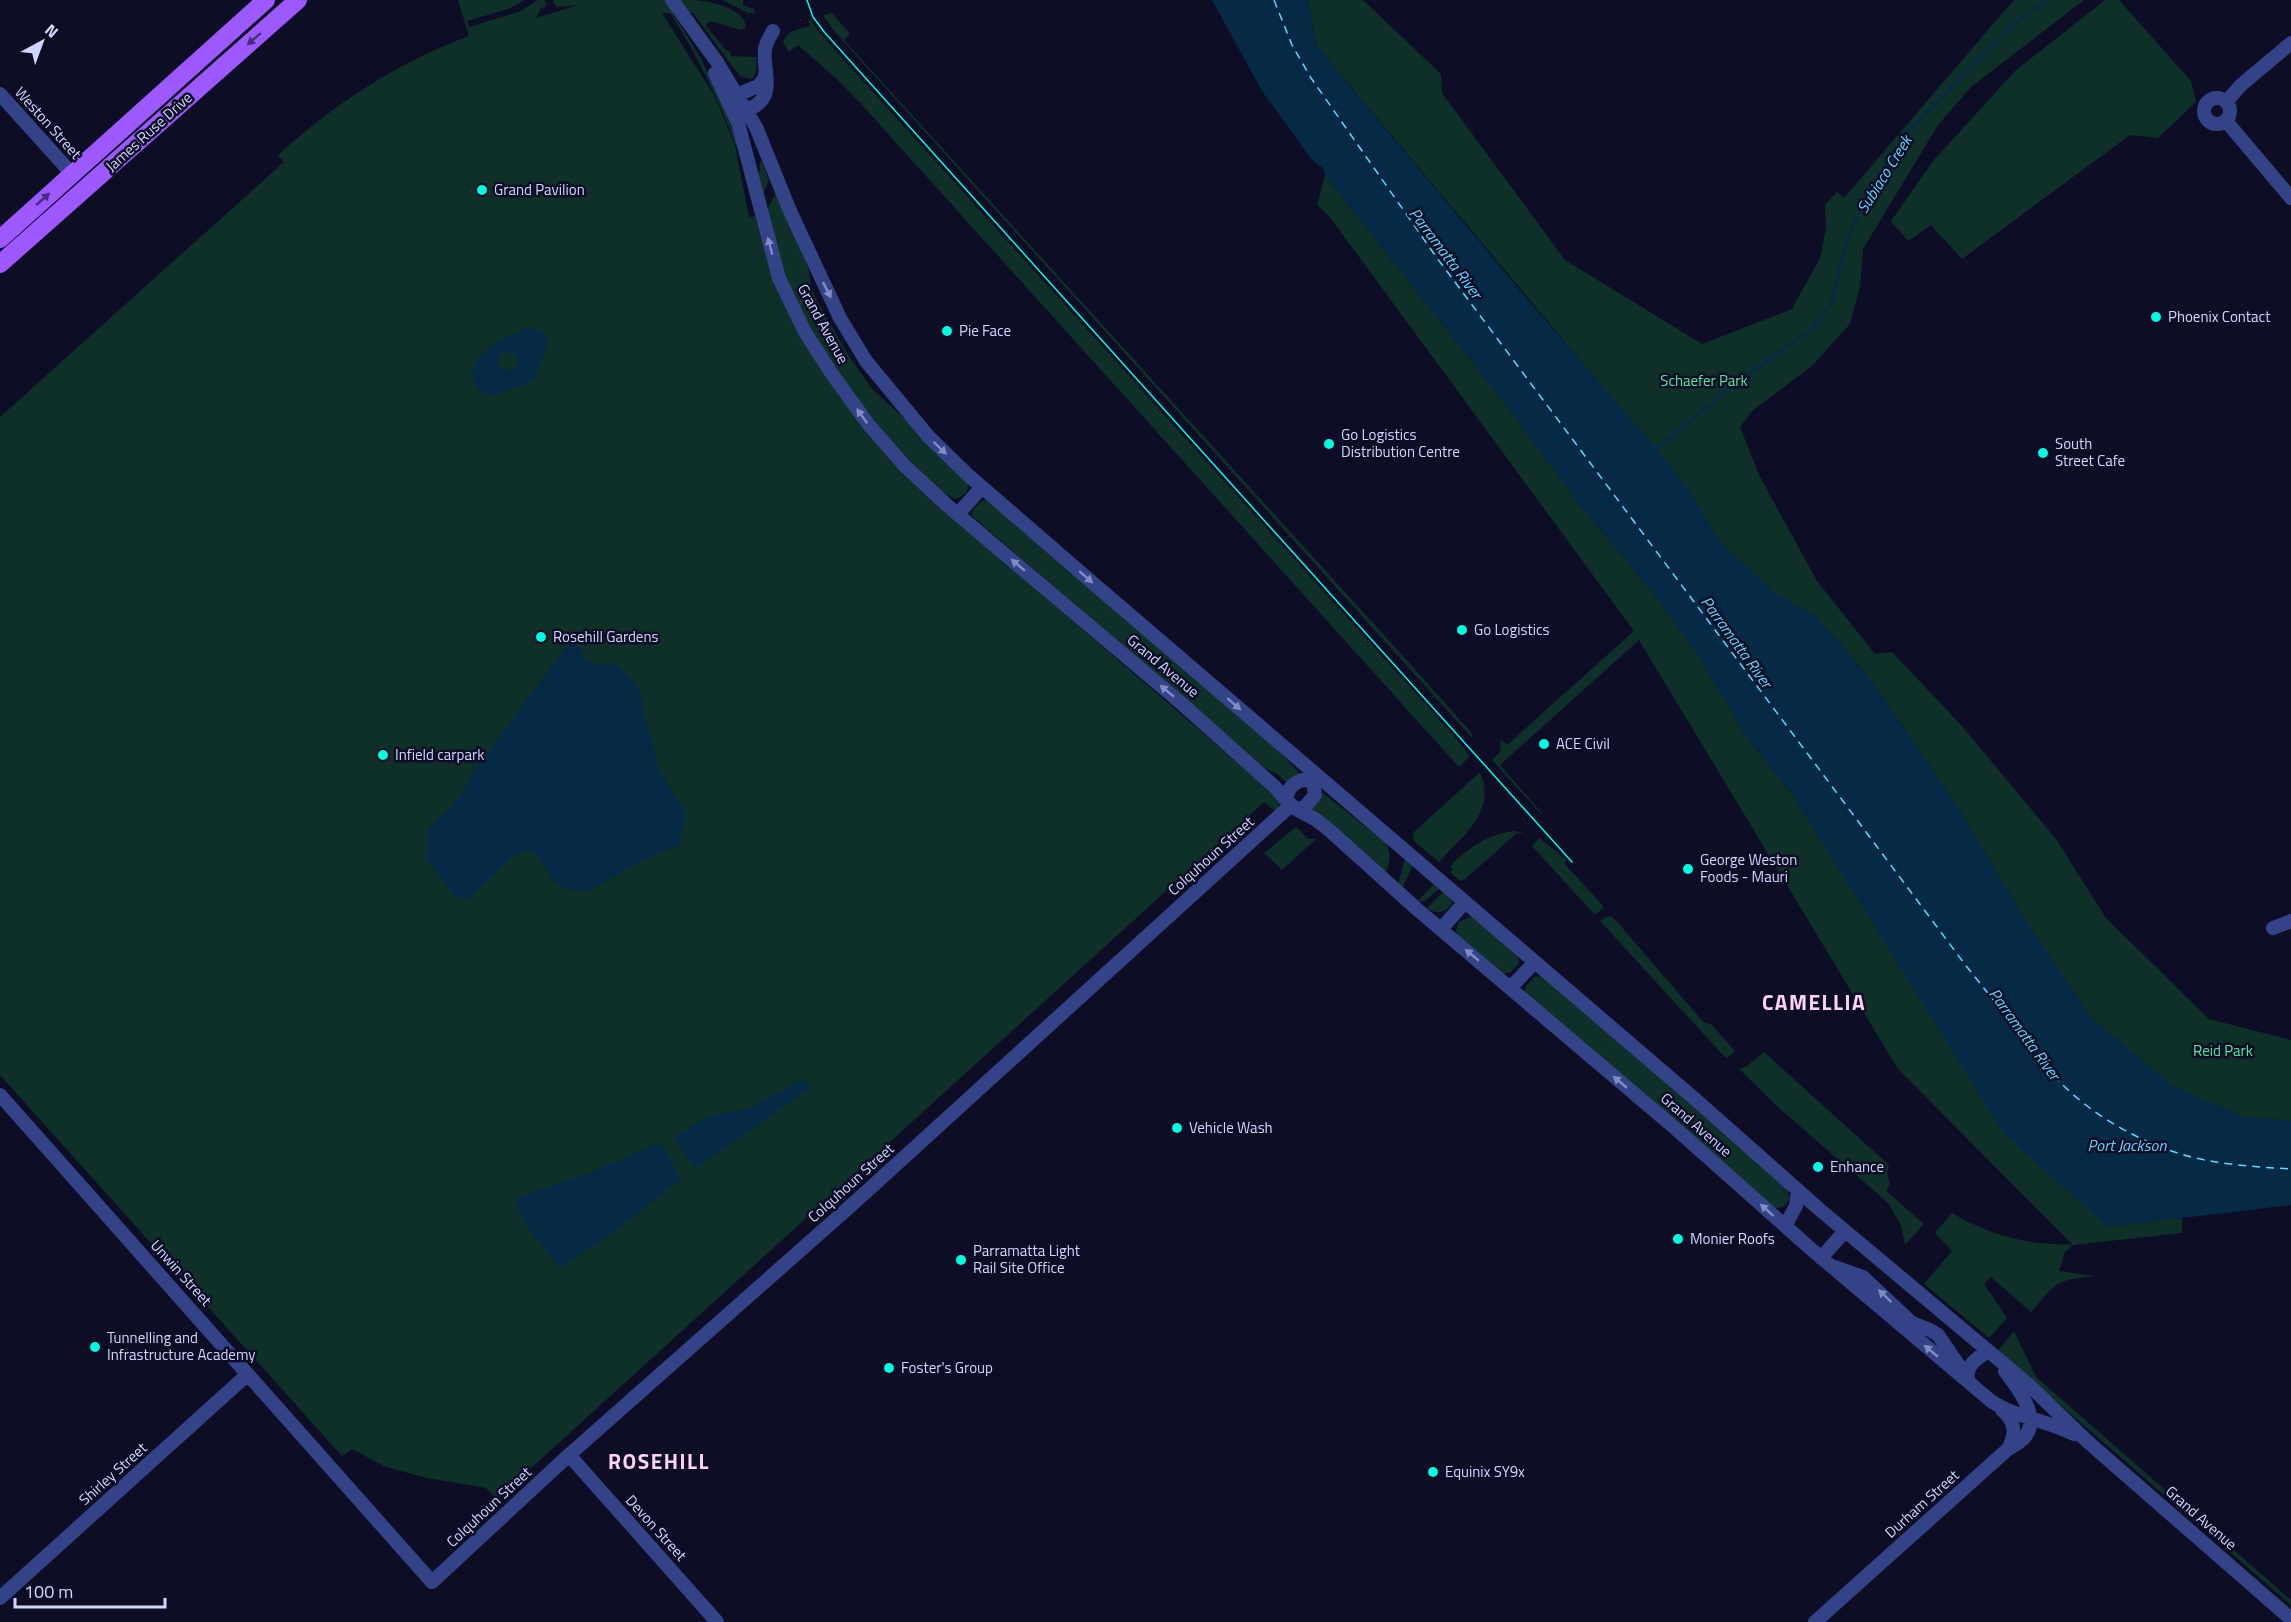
<svg xmlns="http://www.w3.org/2000/svg" width="2291" height="1622" font-family="'Titillium Web',sans-serif">
<style>
.green{fill:#0f3028}
.water{fill:#062a46;fill-rule:evenodd}
.lines{fill:none;stroke-linecap:round;stroke-linejoin:round}
.stream{stroke:#062a46;stroke-width:3}
.ferry{stroke:#5fd7ff;stroke-width:1.5;stroke-dasharray:8 6;stroke-linecap:butt}
.minor{stroke:#344388;stroke-width:14}
.major{stroke:#9e58ff;stroke-width:18}
.tram{stroke:#00fce1;stroke-width:1.5}
.oneway{fill:#472c7d}
.oneway2{fill:#828cc4}
.poi-dot{fill:#00fce1;stroke:#0d0e26;stroke-width:2}
.labels{text-anchor:middle;stroke-width:5;stroke-linejoin:round;paint-order:stroke}
.street-label{font-size:15px;fill:#d1d6ff;stroke:#0d0e26}
.poi-label{font-size:15px;fill:#d1d6ff;stroke:#0d0e26;text-anchor:start}
.park-label{font-size:15px;fill:#54e9a4;stroke:#0d0e26}
.water-label{font-size:16px;font-style:italic;fill:#5fd7ff;stroke:#0d0e26}
.district-label{font-size:21px;font-weight:bold;letter-spacing:1.5px;fill:#ffd3f8;stroke:#0d0e26}
</style>
<rect width="100%" height="100%" fill="#0d0e26"/>
<path class="green" d="M458 0H525L508 9 467 21 469 27 521 11 537 0H545L546 6 541 8 536 18 578 5 558 7 554 4 553 0C599 0 646 0 692 0 708 1 744 7 746 27L742 30 713 22H709L706 26 726 50 731 52V56L757 57 756 73 752 79 741 77 736 71 693 13 673 14C702 56 723 98 738 147L735 144C718 97 697 55 670 13H662L715 97 735 146 749 217 755 216 767 259 782 295 808 347 832 385 879 446 959 523 1277 797 1280 803 1276 812 1264 802 497 1499 486 1488 427 1478 386 1467 352 1449 342 1456 0 1075V417L284 162 278 155C337 102 395 64 469 36Z
M723 0H743V5L754 9 755 13H748Z
M1308 0H1363L1441 74 1442 93 1565 260 1702 344 1792 309 1820 258 1826 229 1825 205 1837 192 1844 198 2012 2 2015 0H2084L1971 87 1938 125 1863 249 1860 287 1850 324 1813 365 1752 411 1740 427 1760 477 1817 581 1875 654 1892 652 1962 726 2056 839 2106 918 2209 1019 2291 1040V1121L2243 1117 2172 1086 2091 1018 2031 929 1953 800 1871 680 1817 617 1774 593 1718 540 1689 490 1316 45Z
M2105 0H2119L2191 81 2196 102 2158 138 2130 135 1962 259 1931 225 1908 241 1891 221 1934 160 2015 71Z
M832 13 850 34 844 40 1393 645 1470 731 1473 736 1472 738 834 31 823 15Z
M811 20 818 31 1455 737 1470 756 1459 767 863 106 836 78 798 45 789 52 783 42C789 29 798 30 810 26L808 21Z
M760 162H762L769 180 765 191H763L759 178Z
M1325 175 1489 383 1577 501 1654 594 1697 653 1746 736 1792 794 1817 834 2108 1227 2182 1218V1233L2073 1245 2065 1252 2059 1271 2095 1276C2055 1280 2057 1282 2031 1312L1991 1277 1984 1284 2007 1318 1989 1338 1924 1284 1952 1251 1935 1233 1952 1213C1986 1234 2033 1247 2072 1244L1898 1069 1639 640 1500 765 1542 813 1541 814 1492 760 1500 752 1501 739 1507 745 1634 631 1329 216 1317 205Z
M777 191 807 260 811 286 815 297 849 356 872 389 904 418 969 484C969 492 963 496 956 499 938 493 921 472 908 458 858 405 811 339 784 271 777 251 772 230 767 209Z
M987 499 1265 736 1301 775 1286 782 1277 774 1266 769 972 516C972 508 980 502 987 499Z
M1480 772C1497 811 1463 836 1439 862L1413 840 1414 832Z
M1323 793 1385 842C1392 853 1390 861 1386 872L1362 855 1312 809Z
M1296 827 1308 839H1316L1282 870 1264 853Z
M1514 831 1525 833H1517L1464 880 1460 881 1450 872 1453 869 1450 866C1469 848 1487 834 1514 831Z
M1539 838 1567 860 1564 863 1604 907 1595 915 1532 846Z
M1405 859 1412 867 1402 888 1398 884Z
M1434 883 1439 889 1425 901H1418Z
M1443 892H1447L1454 899C1449 911 1439 917 1427 908Z
M1609 916 1613 917 1699 1017 1704 1022 1712 1025 1735 1051 1727 1058 1723 1055 1600 921Z
M1470 917 1475 919 1517 955 1519 963 1511 972 1503 974 1457 934 1456 930 1459 922Z
M1535 976 1543 977 1785 1186 1790 1197C1787 1206 1782 1209 1773 1208L1525 992 1526 986Z
M1764 1052 1889 1165 1887 1173 1890 1185 1886 1191 1924 1224 1905 1245 1901 1225 1888 1203 1778 1107 1739 1069 1747 1066Z
M2014 1331 2036 1377 2291 1600V1605L1998 1351Z"/>
<path class="water" d="M1212 0H1308L1316 45 1529 301 1657 449 1689 490 1718 540 1775 593 1817 617 1871 680 1953 800 2031 929 2091 1018 2173 1086 2243 1117 2291 1121V1205L2108 1227 2004 1134 1817 834 1792 794 1746 736 1697 653 1654 594 1577 501 1489 383 1325 175 1324 169 1312 160 1262 91Z
M528 328C538 329 545 331 548 342L534 381 494 395 482 393C452 361 503 337 528 328ZM509 351 516 356 518 363 515 368 508 371 500 367 498 360 501 354Z
M569 643 580 647 586 661 597 665 615 663 640 689 644 716 653 743 658 768 686 813 679 845 641 861 589 891 565 889 552 879 536 853 524 851 511 858 467 900 455 896 426 859 429 829 459 798 475 769Z
M803 1078 810 1088 695 1169 674 1137 706 1117 751 1108Z
M660 1142 681 1179 619 1228 560 1268 527 1227 514 1199 597 1170Z"/>
<g class="lines">
<path class="stream" d="M1654 451 1740 380 1812 329 1832 301 1845 245 1867 194 1912 127 2014 24 2047 0"/>
<path class="ferry" d="M1274 0 1292 45 1311 78 1437 258 1955 951C1971 973 1989 994 2006 1016 2023 1038 2039 1060 2058 1080 2092 1116 2143 1144 2191 1157 2224 1165 2257 1167 2291 1169"/>
<path class="minor" d="M672 0 717 62 756 127 790 211 840 318 866 361 928 436 968 475 1101 590 1696 1100 1819 1209 2029 1385 2088 1442 2291 1619
M715 73 738 123 779 278 805 332 832 374 869 425 905 466 949 507 1181 703 1275 787 1287 801
M0 94 72 174
M2204 111a13 13 0 1 1 26 0a13 13 0 1 1-26 0Z
M2227 101 2241 85 2291 43
M734 103 737 95 758 86 764 79 766 71
M746 110C779 99 762 73 765 49 766 42 770 37 773 31
M2226 121 2291 198
M958 514 982 487
M1302 780 1313 781 1315 795 1305 807 1296 809 1287 801C1286 790 1292 784 1302 780Z
M1296 809 1315 819 1328 829 1418 910 1676 1129 1811 1249 1991 1401C2016 1418 2047 1420 2074 1434
M2273 928 2291 921
M1441 929 1465 902
M1510 988 1535 962
M0 1095 432 1582 569 1455 855 1202 1290 806
M1785 1226 1796 1206 1798 1190
M1821 1258 1845 1231
M1835 1267 1863 1277 1912 1323 1930 1330 1938 1335 1964 1373
M2005 1371C2016 1386 2039 1413 2027 1434 2023 1441 2015 1445 2008 1449
M1969 1382C1963 1367 1977 1358 1988 1351
M569 1455 717 1622
M0 1598 248 1374
M1815 1622 2008 1449C2017 1433 2015 1421 2002 1410"/>
<path class="major" d="M0 239 266 0
M0 264 298 0"/>
<path class="tram" d="M807 0 813 17 825 33 1572 862"/>
</g>
<defs><path id="oneway-solid" d="M-6-.8H1V-3.2L6.5 0L1 3.2V.8H-6Z" transform="scale(1.5)"/></defs>
<g class="oneway">
<use href="#oneway-solid" transform="translate(254 39) rotate(139)"/>
<use href="#oneway-solid" transform="translate(43 199) rotate(-42)"/>
</g>
<g class="oneway2">
<use href="#oneway-solid" transform="translate(770 246) rotate(-105)"/>
<use href="#oneway-solid" transform="translate(827 290) rotate(63)"/>
<use href="#oneway-solid" transform="translate(862 416) rotate(-126)"/>
<use href="#oneway-solid" transform="translate(940 448) rotate(44)"/>
<use href="#oneway-solid" transform="translate(1018 565) rotate(-140)"/>
<use href="#oneway-solid" transform="translate(1086 577) rotate(41)"/>
<use href="#oneway-solid" transform="translate(1167 691) rotate(-140)"/>
<use href="#oneway-solid" transform="translate(1234 704) rotate(41)"/>
<use href="#oneway-solid" transform="translate(1472 955) rotate(-140)"/>
<use href="#oneway-solid" transform="translate(1620 1082) rotate(-140)"/>
<use href="#oneway-solid" transform="translate(1767 1210) rotate(-138)"/>
<use href="#oneway-solid" transform="translate(1885 1296) rotate(-136)"/>
<use href="#oneway-solid" transform="translate(1931 1351) rotate(-140)"/>
</g>
<g class="poi-dot">
<circle cx="482" cy="190" r="6"/>
<circle cx="2156" cy="317" r="6"/>
<circle cx="947" cy="331" r="6"/>
<circle cx="1329" cy="444" r="6"/>
<circle cx="2043" cy="453" r="6"/>
<circle cx="1462" cy="630" r="6"/>
<circle cx="541" cy="637" r="6"/>
<circle cx="1544" cy="744" r="6"/>
<circle cx="383" cy="755" r="6"/>
<circle cx="1688" cy="869" r="6"/>
<circle cx="1177" cy="1128" r="6"/>
<circle cx="1818" cy="1167" r="6"/>
<circle cx="1678" cy="1239" r="6"/>
<circle cx="961" cy="1260" r="6"/>
<circle cx="95" cy="1347" r="6"/>
<circle cx="889" cy="1368" r="6"/>
<circle cx="1433" cy="1472" r="6"/>
</g>
<g class="labels">
<g class="street-label">
<text transform="translate(48 123) rotate(48)" y="5">Weston Street</text>
<text transform="translate(149 132) rotate(-42)" y="5">James Ruse Drive</text>
<text transform="translate(823 324) rotate(61)" y="5">Grand Avenue</text>
<text transform="translate(1163 666) rotate(40)" y="5">Grand Avenue</text>
<text transform="translate(1211 856) rotate(-42)" y="5">Colquhoun Street</text>
<text transform="translate(1696 1125) rotate(41)" y="5">Grand Avenue</text>
<text transform="translate(851 1183) rotate(-42)" y="5">Colquhoun Street</text>
<text transform="translate(181 1273) rotate(48)" y="5">Unwin Street</text>
<text transform="translate(113 1474) rotate(-42)" y="5">Shirley Street</text>
<text transform="translate(1922 1504) rotate(-42)" y="5">Durham Street</text>
<text transform="translate(489 1507) rotate(-43)" y="5">Colquhoun Street</text>
<text transform="translate(2201 1518) rotate(41)" y="5">Grand Avenue</text>
<text transform="translate(656 1528) rotate(48)" y="5">Devon Street</text>
</g>
<g class="poi-label">
<text x="494" y="195">Grand Pavilion</text>
<text x="2168" y="322">Phoenix Contact</text>
<text x="959" y="336">Pie Face</text>
<text x="1341" y="440">Go Logistics<tspan x="1341" dy="17">Distribution Centre</tspan></text>
<text x="2055" y="449">South<tspan x="2055" dy="17">Street Cafe</tspan></text>
<text x="1474" y="635">Go Logistics</text>
<text x="553" y="642">Rosehill Gardens</text>
<text x="1556" y="749">ACE Civil</text>
<text x="395" y="760">Infield carpark</text>
<text x="1700" y="865">George Weston<tspan x="1700" dy="17">Foods - Mauri</tspan></text>
<text x="1189" y="1133">Vehicle Wash</text>
<text x="1830" y="1172">Enhance</text>
<text x="1690" y="1244">Monier Roofs</text>
<text x="973" y="1256">Parramatta Light<tspan x="973" dy="17">Rail Site Office</tspan></text>
<text x="107" y="1343">Tunnelling and<tspan x="107" dy="17">Infrastructure Academy</tspan></text>
<text x="901" y="1373">Foster's Group</text>
<text x="1445" y="1477">Equinix SY9x</text>
</g>
<g class="park-label">
<text x="1704" y="386">Schaefer Park</text>
<text x="2223" y="1056">Reid Park</text>
</g>
<g class="water-label">
<text transform="translate(1884 174) rotate(-58)" y="6">Subiaco Creek</text>
<text transform="translate(1446 253) rotate(53)" y="6">Parramatta River</text>
<text transform="translate(1737 642) rotate(54)" y="6">Parramatta River</text>
<text transform="translate(2025 1034) rotate(54)" y="6">Parramatta River</text>
<text x="2127" y="1151">Port Jackson</text>
</g>
<g class="district-label">
<text x="1814" y="1010">CAMELLIA</text>
<text x="659" y="1469">ROSEHILL</text>
</g>
</g>
<g transform="translate(42 42) rotate(41)" stroke="#0d0e26" stroke-width="4.5" paint-order="stroke">
<path d="M0-4.5L10 22L0 15L-10 22Z" fill="#d1d6ff"/>
<text y="-9" font-size="16" font-weight="bold" text-anchor="middle" fill="#d1d6ff">N</text>
</g>
<path d="M15 1598v9h150v-9" fill="none" stroke="#d1d6ff" stroke-width="3"/>
<text x="24" y="1598" font-size="18" fill="#d1d6ff" stroke="#0d0e26" stroke-width="4.5" paint-order="stroke">100 m</text>
</svg>
